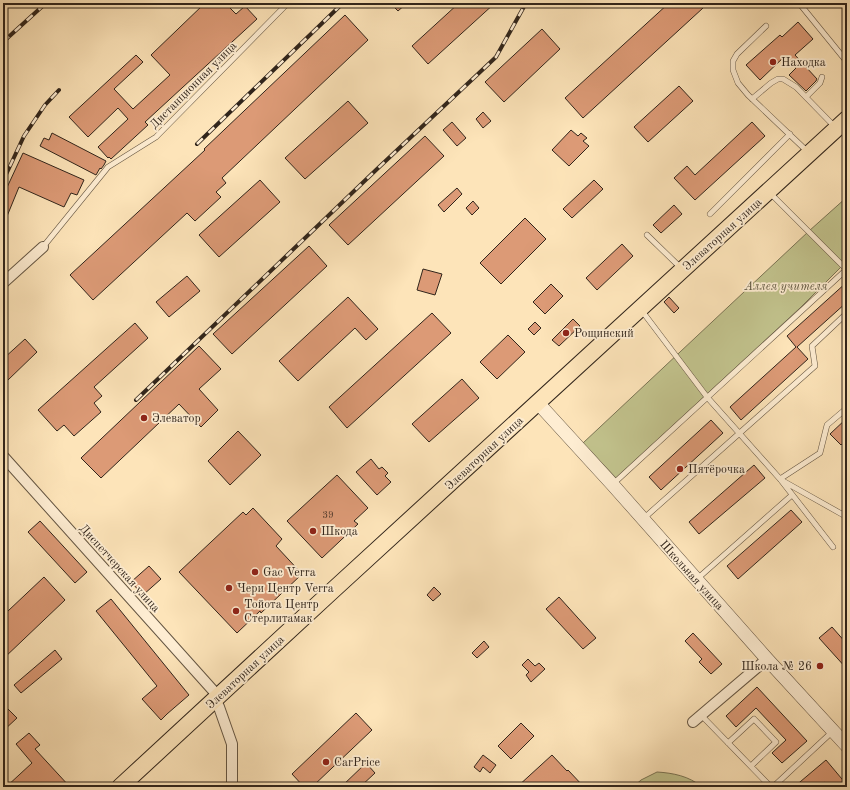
<svg xmlns="http://www.w3.org/2000/svg" width="850" height="790" font-family="'Old Standard TT',serif">
<style>
.green{fill:#c2c38d;stroke:#7a7454}
.building{fill:#dc9a76;stroke:#31251b}
.lines{fill:none;stroke-linecap:round;stroke-linejoin:round}
.service-casing{stroke:#645542;stroke-width:6}
.minor-casing{stroke:#645542;stroke-width:12}
.tertiary-casing{stroke:#645542;stroke-width:14}
.primary-casing{stroke:#31251b;stroke-width:18}
.service{stroke:#feedd2;stroke-width:5}
.minor{stroke:#feedd2;stroke-width:10}
.tertiary{stroke:#feedd2;stroke-width:13}
.primary{stroke:#fde4b9;stroke-width:16}
.rail-casing{stroke:#31251b;stroke-width:4}
.rail{stroke:#feedd2;stroke-width:2.5;stroke-dasharray:8;stroke-linecap:butt}
.poi-dot{fill:#8f2418;stroke:#feedd2;stroke-width:1.5}
.labels{text-anchor:middle;stroke-width:3.5;stroke-linejoin:round;paint-order:stroke}
.number-label{font-size:10px;fill:#5c4232}
.poi-label{font-size:12px;fill:#31251b;stroke:#feedd2;text-anchor:start}
.street-label{font-size:12px;fill:#31251b;stroke:#feedd2}
.park-label{font-size:12px;font-style:italic;fill:#5c543d;stroke:#feedd2}
</style>
<rect width="100%" height="100%" fill="#fde4b9"/>
<filter id="stains"><feTurbulence type="fractalNoise" baseFrequency=".005" numOctaves="4"/><feColorMatrix values="0 0 0 0 .2 0 0 0 0 .09 0 0 0 0 .02 0 0 0 .5 -.17"/></filter>
<radialGradient id="worn" r=".72"><stop offset=".6" stop-color="#630" stop-opacity="0"/><stop offset="1" stop-color="#630" stop-opacity=".3"/></radialGradient>
<path class="green" d="M847 197V261L800 308 616 478 583 443 809 231Z
M657 772C673 773 689 776 702 787H633L641 780Z"/>
<path class="building" d="M205 3H225L236 14 245 6 257 19 145 122 148 125 111 159 109 157 108 158 98 147 128 119 118 108 88 137 69 117 136 55 143 62 114 89 133 109 170 75 151 55Z
M390 3H407L398 11Z
M459 3H495L428 64 412 46Z
M669 3H699L703 8 583 118 565 98Z
M345 15 368 40 222 178 226 183 216 192 221 197 195 221 187 213 93 300 70 275 205 150 204 149Z
M798 22 813 39 795 55 817 79 816 81 806 91 789 75 796 68 785 56 760 80 746 65 780 35 782 37Z
M542 29 560 49 504 102 485 82Z
M679 86 693 101 648 142 634 127Z
M348 101 368 123 305 179 285 158Z
M483 112 491 121 483 128 476 119Z
M452 122 466 138 457 146 443 130Z
M752 122 765 136 695 200 674 178 687 166 695 175Z
M571 130 578 136 581 133 587 138 583 141 589 146 569 166 552 150Z
M52 133 106 161 104 165 101 169 100 168 96 175 40 146 44 138 49 140Z
M425 136 444 156 348 245 329 225Z
M23 153 84 180 77 195 71 193 64 207 19 187 3 226V196Z
M260 180 280 202 219 257 199 235Z
M594 180 603 189 572 218 563 209Z
M457 188 462 194 444 212 438 205Z
M473 201 479 208 472 215 466 208Z
M674 205 682 214 661 233 653 225Z
M525 218 546 239 501 284 480 263Z
M622 244 633 256 597 290 586 278Z
M309 246 327 266 232 354 213 334Z
M423 269 442 274 435 295 417 290Z
M187 276 200 291 169 317 156 302Z
M847 282V302L797 347 808 359 741 420 730 407 796 347 787 336Z
M551 284 563 296 545 314 533 302Z
M348 297 378 329 366 340 355 328 298 381 279 361Z
M669 297 679 308 674 313 664 302Z
M432 313 451 333 347 428 329 407Z
M573 319 580 326 559 346 552 340Z
M535 322 541 328 534 335 528 329Z
M135 323 148 338 94 387 102 396 94 403 101 412 74 436 64 425 57 431 38 410Z
M508 335 525 352 497 379 480 362Z
M25 339 37 352 8 380 3 375V359Z
M199 346 221 369 199 389 218 410 201 427 179 404 101 478 81 458Z
M462 379 479 398 429 442 412 424Z
M847 418V439L841 445 830 434Z
M711 420 723 433 661 490 649 477Z
M238 431 261 455 230 485 208 461Z
M371 459 379 469 382 467 388 473 385 476 391 482 377 495 356 472Z
M754 465 765 478 699 534 689 522Z
M337 475 368 508 354 521 358 524 322 558 287 521Z
M253 508 282 539 276 546 302 574 261 613 260 611 237 633 179 572 243 512 246 515Z
M791 510 802 522 738 579 727 566Z
M40 521 87 572 75 583 28 532Z
M149 566 161 579 143 595 131 582Z
M44 577 65 600 3 659V605L8 611Z
M434 587 441 594 433 601 427 595Z
M559 597 596 638 583 649 546 609Z
M111 599 189 695 167 714 161 720 142 699 157 686 96 611Z
M832 627 847 644V669L819 638Z
M693 633 722 664 711 674 699 662 702 659 685 641Z
M484 641 489 647 477 658 472 653Z
M55 650 62 659 21 693 14 685Z
M528 659 535 666 539 663 545 669 531 682 526 675 529 672 522 665Z
M757 687 807 741 782 763 772 753 786 740 756 708 736 727 726 716Z
M3 704 17 718 3 731Z
M356 713 372 730 312 787H304L292 774Z
M521 723 534 736 511 759 498 746Z
M29 733 40 745 35 749 70 787H6L32 763 16 744Z
M483 755 496 765 490 773 483 767 480 772 474 767Z
M552 755 567 771 568 770 584 787H517Z
M826 760 847 785V787H830L825 782 819 787H794Z
M366 763 375 773 360 787H341Z"/>
<g class="lines">
<defs>
<path id="service" d="M799 3 847 62
M766 26 737 54 733 61V70L738 83 748 95 809 153
M806 97 820 83 822 77
M752 99 771 83 778 79H783L796 87 836 128
M769 192 847 270
M710 214 790 134
M647 235 681 268
M43 247 108 167 156 137 288 3
M642 311 707 397 780 479 833 547
M780 479 820 453 827 425 847 408
M783 481 847 517
M613 484 847 269
M643 519 815 366 812 346 847 313
M697 579 792 495
M701 715 771 787
M728 743 754 719 776 742 751 766
M773 787 832 732"/>
<path id="minor" d="M3 283 43 247
M3 456 218 696
M215 699 219 707 232 744V787
M693 722 767 659"/>
<path id="tertiary" d="M538 403 612 484 767 659 847 746"/>
<path id="primary" d="M120 787 331 592 847 119"/>
</defs>
<use href="#service" class="service-casing"/>
<use href="#minor" class="minor-casing"/>
<use href="#tertiary" class="tertiary-casing"/>
<use href="#primary" class="primary-casing"/>
<use href="#service" class="service"/>
<use href="#minor" class="minor"/>
<use href="#tertiary" class="tertiary"/>
<use href="#primary" class="primary"/>
<defs>
<path id="rail" d="M3 42 46 3
M197 144 343 3
M3 181 24 136 45 105 59 90
M136 400 376 170 496 57 526 3"/>
</defs>
<use href="#rail" class="rail-casing"/>
<use href="#rail" class="rail"/>
</g>
<g class="poi-dot">
<circle cx="773" cy="62" r="4"/>
<circle cx="566" cy="333" r="4"/>
<circle cx="144" cy="418" r="4"/>
<circle cx="680" cy="469" r="4"/>
<circle cx="313" cy="531" r="4"/>
<circle cx="255" cy="572" r="4"/>
<circle cx="229" cy="588" r="4"/>
<circle cx="236" cy="611" r="4"/>
<circle cx="820" cy="666" r="4"/>
<circle cx="326" cy="762" r="4"/>
</g>
<g class="labels">
<g class="number-label">
<text x="328" y="518">39</text>
</g>
<g class="poi-label">
<text x="781" y="66">Находка</text>
<text x="574" y="337">Рощинский</text>
<text x="152" y="422">Элеватор</text>
<text x="688" y="473">Пятёрочка</text>
<text x="321" y="535">Шкода</text>
<text x="263" y="576">Gac Verra</text>
<text x="237" y="592">Чери Центр Verra</text>
<text x="244" y="608">Тойота Центр<tspan x="244" dy="14">Стерлитамак</tspan></text>
<text x="812" y="670" text-anchor="end">Школа № 26</text>
<text x="334" y="766">CarPrice</text>
</g>
<g class="street-label">
<text transform="translate(193 85) rotate(-45)" y="4">Дистанционная улица</text>
<text transform="translate(722 234) rotate(-42)" y="4">Элеваторная улица</text>
<text transform="translate(484 453) rotate(-43)" y="4">Элеваторная улица</text>
<text transform="translate(120 568) rotate(48)" y="4">Диспетчерская улица</text>
<text transform="translate(692 575) rotate(48)" y="4">Школьная улица</text>
<text transform="translate(245 672) rotate(-43)" y="4">Элеваторная улица</text>
</g>
<g class="park-label">
<text x="786" y="290">Аллея учителя</text>
</g>
</g>
<rect width="850" height="790" fill="none" stroke="#fde4b9" stroke-width="16"/>
<rect x="4" y="4" width="842" height="782" fill="none" stroke="#31251b" stroke-width="2"/>
<rect x="8" y="8" width="834" height="774" fill="none" stroke="#31251b"/>
<rect width="100%" height="100%" filter="url(#stains)"/>
<rect width="100%" height="100%" fill="url(#worn)"/>
</svg>
